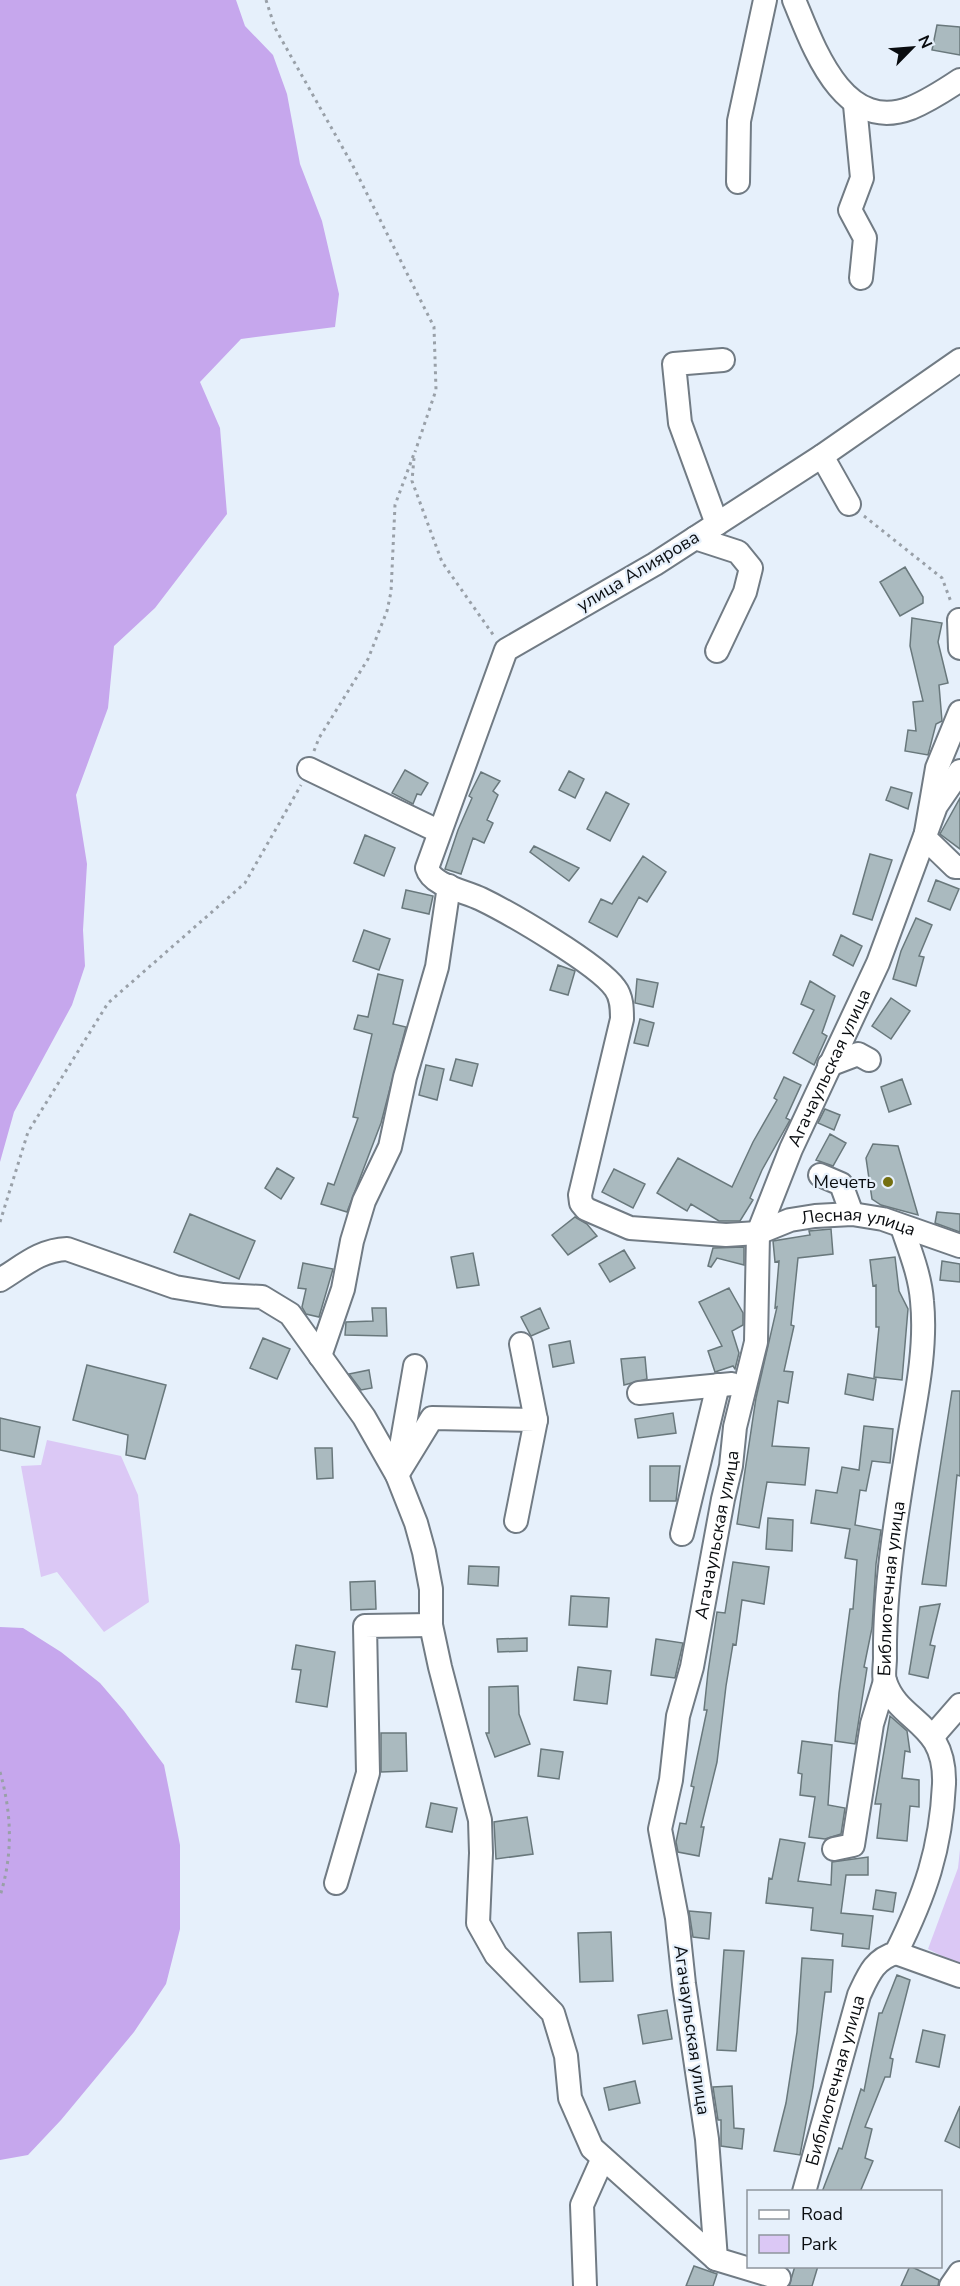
<svg xmlns="http://www.w3.org/2000/svg" width="960" height="2286" font-family="'Nunito Sans',sans-serif">
<style>
.green{fill:#dbc8f5}
.forest{fill:#c6a7ed}
.building{fill:#aababf;stroke:#69787c;stroke-width:1.5}
.lines{fill:none;stroke-linecap:round;stroke-linejoin:round}
.minor-casing{stroke:#717b84;stroke-width:26}
.path{stroke:#99a0a8;stroke-width:3;stroke-dasharray:3 4.5;stroke-linecap:butt}
.minor{stroke:#fff;stroke-width:22}
.poi-dot{fill:#746f10;stroke:#e6f0fb;stroke-width:2}
.labels{text-anchor:middle;stroke-width:4.5;stroke-linejoin:round;paint-order:stroke}
.street-label{font-size:18px;fill:#090c0f;stroke:#e6f0fb}
.poi-label{font-size:18px;fill:#090c0f;stroke:#e6f0fb;text-anchor:end}
</style>
<rect width="100%" height="100%" fill="#e6f0fb"/>
<path class="green" d="M47 1440 121 1456 138 1495 149 1602 104 1632 57 1572 41 1577 21 1466 41 1465Z
M960 1849V1965L928 1949 958 1868Z"/>
<path class="forest" d="M0 0H236L245 26 273 55 287 94 300 164 322 221 339 294 335 327 241 339 200 382 220 428 227 514 155 608 114 646 108 708 76 795 87 864 83 930 85 966 72 1005 14 1112 0 1162Z
M0 1627 23 1628 61 1652 100 1683 124 1711 164 1765 180 1845V1929L166 1984 134 2032 61 2120 28 2155 0 2160Z"/>
<path class="building" d="M937 25 960 27V55L932 50Z
M905 567 923 597V603L900 616 880 582Z
M912 618 942 623 938 642 948 683 939 685 942 721 936 724 928 755 905 751 908 730 916 731 913 702 923 701 910 646Z
M405 770 428 783 421 795 417 794 413 804 392 793Z
M569 771 584 779 575 798 559 790Z
M481 772 500 781 493 791 498 795 487 820 493 823 484 843 473 838 461 874 445 869 458 830 472 798 469 796Z
M891 787 912 793 908 809 886 800Z
M606 792 629 804 610 841 587 829Z
M960 798V849L940 834Z
M365 835 395 848 384 876 354 863Z
M534 846 579 868 569 881 530 852Z
M870 854 892 860 872 920 853 914Z
M643 856 666 872 647 902 639 897 617 937 589 922 601 899 612 904Z
M936 880 959 889 950 910 928 901Z
M406 890 433 896 429 914 402 908Z
M916 918 932 925 919 956 924 957 916 986 893 979 901 951Z
M364 930 390 939 379 970 353 961Z
M841 935 862 946 853 966 833 955Z
M558 965 575 971 568 995 550 990Z
M378 974 403 980 393 1024 406 1027 381 1123 347 1212 321 1204 328 1183 334 1185 358 1118 353 1117 372 1034 354 1029 358 1015 368 1017Z
M637 979 658 983 653 1007 635 1003Z
M810 981 835 996 822 1033 827 1036 814 1065 793 1053 814 1010 801 1004Z
M891 998 910 1011 891 1039 872 1026Z
M640 1019 654 1023 648 1046 634 1043Z
M456 1059 478 1064 472 1086 450 1080Z
M426 1065 444 1069 437 1100 419 1095Z
M784 1077 801 1085 786 1118 790 1120 762 1170 750 1198 753 1200 740 1221H719L691 1204 687 1211 657 1193 678 1158 732 1187 753 1142 777 1100 774 1098Z
M902 1079 911 1104 889 1112 881 1087Z
M825 1109 840 1115 834 1130 818 1123Z
M830 1134 846 1143 833 1166 816 1160Z
M873 1144 898 1146 918 1215 881 1205 872 1199 866 1158Z
M277 1168 294 1178 281 1199 265 1188Z
M614 1169 645 1184 633 1208 602 1192Z
M937 1212 960 1214V1232L935 1223Z
M190 1214 255 1241 239 1279 174 1252Z
M575 1217 587 1224 597 1236 568 1255 552 1235Z
M831 1229 833 1254 798 1258 791 1325 794 1326 784 1371 793 1372 788 1403 778 1401 772 1446 809 1448 805 1485 767 1482 759 1528 737 1524 756 1398 777 1307 775 1308 779 1261 775 1262 773 1241 810 1235 809 1231Z
M744 1247V1265L717 1258 711 1267 708 1266 713 1248Z
M624 1250 635 1268 610 1282 599 1264Z
M473 1253 479 1285 457 1288 451 1257Z
M895 1257 899 1291 908 1309 902 1380 874 1377 879 1327H876V1285L873 1286 870 1260Z
M942 1261 960 1264V1282L940 1280Z
M303 1263 333 1269 319 1317 306 1314 302 1307 306 1289 298 1288Z
M729 1288 743 1313V1325L732 1331 739 1353 735 1369 733 1366 715 1372 708 1351 722 1346 699 1302Z
M372 1308H386L387 1336 345 1335 346 1322 373 1321Z
M540 1308 549 1328 531 1336 521 1317Z
M263 1338 290 1349 277 1379 250 1368Z
M570 1341 574 1363 553 1367 549 1345Z
M645 1357 647 1379 624 1385 621 1359Z
M87 1365 166 1385 145 1459 126 1455 128 1435 73 1420Z
M369 1370 372 1388 361 1390 349 1374Z
M848 1374 876 1379 873 1400 845 1394Z
M952 1391H960V1476L957 1475 946 1586 922 1584Z
M673 1413 676 1433 638 1438 635 1419Z
M0 1418 40 1427 34 1457 0 1450Z
M864 1426 893 1429 890 1463 872 1461 866 1491 860 1490 855 1525 881 1530 876 1564 872 1628 864 1667 867 1668 855 1744 835 1741 839 1693 850 1609H853L857 1560 845 1558 850 1529 811 1523 816 1490 837 1493 842 1467 859 1470Z
M315 1448H332L333 1478 317 1479Z
M650 1466H680L676 1501H650Z
M768 1518 793 1520 792 1551 766 1549Z
M733 1562 769 1567 764 1604 742 1600 736 1645 733 1644 726 1686 717 1762 701 1827H704L699 1856 678 1852 676 1842 680 1823 686 1824 694 1787 691 1786 707 1710H704L708 1672 717 1612 725 1613Z
M469 1566 499 1567 498 1586 468 1584Z
M375 1581 376 1609 351 1610 350 1582Z
M571 1596 609 1598 607 1627 569 1625Z
M940 1604 930 1645 935 1646 928 1678 909 1674 920 1607Z
M527 1638V1651L498 1652 497 1639Z
M656 1639 683 1643 675 1678 651 1675Z
M296 1645 335 1652 327 1707 296 1702 301 1670 292 1669Z
M578 1667 611 1671 607 1704 574 1700Z
M518 1686 519 1714 530 1744 495 1757 486 1733H489V1687Z
M890 1716 907 1731 910 1752 905 1751 902 1778 919 1780V1807L910 1806 907 1841 877 1838 881 1804H875Z
M381 1733H406L407 1771 381 1772Z
M802 1741 832 1745 828 1805 845 1808 841 1834 825 1839 809 1837 815 1797 800 1795 802 1774 798 1773Z
M541 1749 563 1752 559 1779 538 1776Z
M431 1803 457 1808 452 1832 426 1827Z
M527 1817 533 1854 496 1859 494 1822Z
M780 1839 805 1843 798 1881 831 1885 832 1862 868 1857V1875H846L841 1913 873 1916 869 1949 842 1946 843 1934 811 1930 813 1908 766 1903 769 1878 772 1879Z
M876 1890 896 1893 893 1912 873 1909Z
M689 1911 711 1913 709 1939 693 1937Z
M611 1932 613 1981 580 1982 578 1933Z
M724 1950 744 1951 736 2051 717 2050Z
M802 1958 833 1960 831 1992H825L813 2087 800 2155 774 2151 786 2103 797 2032Z
M897 1975 910 1980 890 2058 893 2059 890 2077H885L865 2127 872 2129 865 2158 873 2161 860 2192H822L839 2148 842 2149 861 2089 864 2091 879 2013H882Z
M667 2010 672 2039 643 2044 638 2015Z
M923 2030 945 2035 939 2067 916 2062Z
M635 2081 640 2103 609 2110 604 2088Z
M732 2086 734 2128 744 2129 742 2149 721 2146V2120H718L713 2087Z
M960 2106V2148L945 2141Z
M694 2266 717 2274 713 2286H686Z
M795 2266H818L812 2286H789Z
M910 2266 939 2280 938 2286H901Z"/>
<g class="lines">
<defs>
<g id="minor">
<path d="M794 0C814 48 843 134 911 108 928 101 945 90 960 80"/>
<path d="M855 105 862 178 850 210 865 238 861 278"/>
<path d="M738 182 739 121 765 0"/>
<path id="s1" d="M960 360 822 456 655 564 506 650 427 868C432 886 465 891 481 899 510 913 598 964 615 988 622 997 622 1009 622 1019L580 1195 581 1203 586 1209 630 1228 726 1235 758 1233 790 1220 815 1216 852 1214 883 1219 960 1246"/>
<path d="M822 456 849 504"/>
<path d="M717 524 680 423 674 364 723 360"/>
<path d="M695 538 738 552 751 568 745 592 717 651"/>
<path d="M959 620 960 648"/>
<path d="M960 712 937 768 925 838 955 867H960"/>
<path d="M309 769 438 831"/>
<path d="M829 1065 858 1054 869 1060"/>
<path d="M820 1175 841 1184 852 1214"/>
<path d="M0 1280C23 1266 40 1250 67 1249L175 1287 223 1295 262 1297 290 1314 364 1417 397 1475 416 1523 424 1552 431 1589V1625L440 1667 480 1820 481 1853 478 1923 496 1955 553 2013 566 2056 570 2098 592 2148 716 2259"/>
<path d="M521 1344 536 1420"/>
<path d="M320 1356 343 1289 352 1241 364 1201 390 1147 405 1077 437 967 449 886"/>
<path d="M639 1393 732 1384"/>
<path d="M398 1464 415 1366"/>
<path d="M397 1475 432 1418 536 1420 516 1521"/>
<path d="M682 1534 718 1385"/>
<path d="M933 1736 960 1705"/>
<path d="M834 1849 853 1845 872 1724 885 1681"/>
<path d="M336 1883 368 1773 365 1626 431 1625"/>
<path d="M896 1953 960 1976"/>
<path id="s2" d="M804 2192 859 1995C868 1976 874 1959 896 1953 925 1895 941 1849 944 1784 946 1720 899 1724 885 1681 883 1675 885 1665 885 1658 884 1592 896 1516 907 1450 915 1402 927 1350 922 1301 920 1275 910 1251 902 1227"/>
<path id="s3" d="M779 2278 716 2259 707 2139 684 1984 677 1918 660 1829 671 1780 678 1716 692 1667 723 1499 731 1466 735 1427 756 1342 758 1233 791 1149 878 963 936 806 960 771"/>
<path d="M585 2286 582 2205 603 2158"/>
<path d="M951 2286 960 2273"/>
</g>
</defs>
<use href="#minor" class="minor-casing"/>
<path class="path" d="M266 0 275 28 353 166 434 327 436 390 415 452
M414 458 412 481 442 562 494 636
M864 516 942 578 951 602
M314 751 319 738 368 659 387 611 391 592 395 505 415 451
M0 1222 28 1132 108 1003 245 883 301 785
M0 1772C12 1814 13 1855 0 1896"/>
<use href="#minor" class="minor"/>
</g>
<circle class="poi-dot" cx="888" cy="1182" r="6"/>
<g class="labels">
<g class="street-label">
<text transform="translate(638 571) rotate(-31)" y="6">улица Алиярова</text>
<text dy="6" stroke="none"><textPath href="#s3" startOffset="1286">Агачаульская улица</textPath></text>
<text dy="6" stroke="none"><textPath href="#s1" startOffset="1506">Лесная улица</textPath></text>
<text dy="6" stroke="none"><textPath href="#s3" startOffset="800">Агачаульская улица</textPath></text>
<text dy="6" stroke="none"><textPath href="#s2" startOffset="656">Библиотечная улица</textPath></text>
<text transform="translate(692 2030) rotate(82)" y="6">Агачаульская улица</text>
<text dy="6" stroke="none"><textPath href="#s2" startOffset="116">Библиотечная улица</textPath></text>
</g>
<g class="poi-label">
<text x="876" y="1188">Мечеть</text>
</g>
</g>
<rect x="747" y="2190" width="195" height="78" fill="#e6f0fb" stroke="#8e959d" stroke-width="1.5"/>
<rect x="759" y="2210" width="30" height="9" fill="#ffffff" stroke="#8e959d" stroke-width="1.5"/>
<text x="801" y="2220" font-size="18" fill="#090c0f">Road</text>
<rect x="759" y="2235" width="30" height="18" fill="#dbc8f5" stroke="#8e959d" stroke-width="1.5"/>
<text x="801" y="2250" font-size="18" fill="#090c0f">Park</text>
<g transform="translate(912 48) rotate(65)" stroke="#e6f0fb" stroke-width="4.5" paint-order="stroke">
<path d="M0-4.5L10 22L0 15L-10 22Z" fill="#090c0f"/>
<text y="-9" font-size="16" font-weight="bold" text-anchor="middle" fill="#090c0f">N</text>
</g>
</svg>
